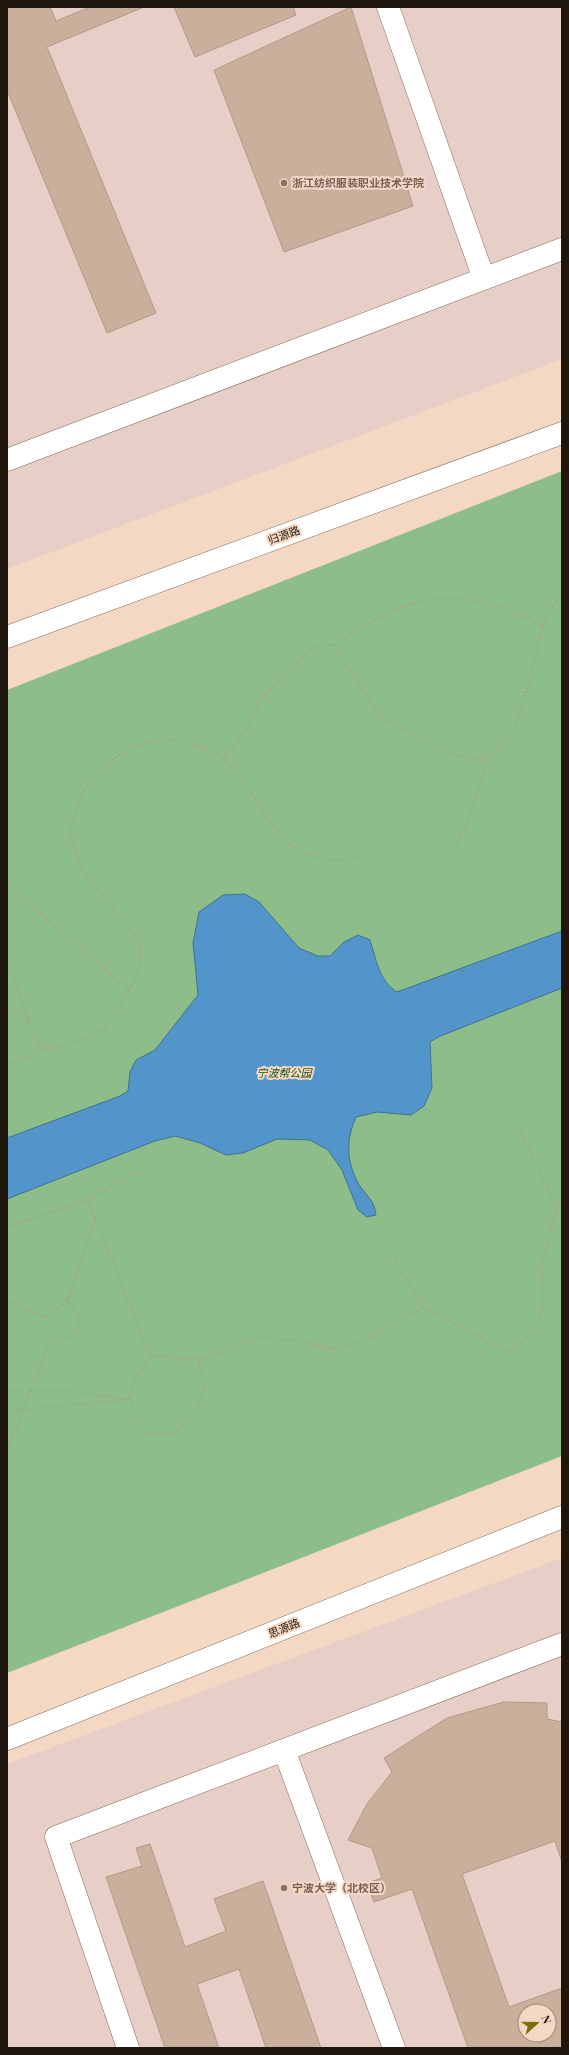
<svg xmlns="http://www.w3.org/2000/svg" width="569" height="2055" font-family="'Playfair Display','Noto Sans SC',serif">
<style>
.education{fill:#e7cec6;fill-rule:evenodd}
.green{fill:#8dbe8a}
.water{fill:#5295cb;stroke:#436f92}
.building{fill:#cab09c;stroke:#b29985;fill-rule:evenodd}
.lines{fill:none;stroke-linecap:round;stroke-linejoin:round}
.minor-casing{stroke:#846c5a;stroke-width:23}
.path{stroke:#ac9786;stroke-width:2.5;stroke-dasharray:1 3;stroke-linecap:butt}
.minor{stroke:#fff;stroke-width:22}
.education-dot{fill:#8d6e63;stroke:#f4d8c3;stroke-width:1.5}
.labels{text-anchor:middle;stroke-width:4;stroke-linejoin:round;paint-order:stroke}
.education-label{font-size:11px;font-weight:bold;fill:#785e54;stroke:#f4d8c3;text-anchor:start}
.street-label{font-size:11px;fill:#1f160e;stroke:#f4d8c3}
.park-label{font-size:11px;font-style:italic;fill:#1a551a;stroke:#f4d8c3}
</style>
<rect width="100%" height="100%" fill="#f4d8c3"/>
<path class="education" d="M7 7H562V359L7 569Z
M562 1558V2048H7V1764ZM525 2011H549V2035H525Z"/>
<path class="green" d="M562 471V1456L7 1673V690Z"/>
<path class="water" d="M245 894 259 902 299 948 318 956H330L344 942 358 935 370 940C376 959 379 981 397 992L562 931V988L438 1037 430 1042 432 1088 424 1106 411 1115 377 1112 356 1117C346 1140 346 1160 358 1183 366 1196 374 1199 376 1215L367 1217 358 1210 342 1170 328 1150 310 1140 277 1139 243 1153 226 1155 200 1143 175 1136 155 1141 7 1199V1138L120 1096 128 1091 130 1072 136 1060 155 1050 198 995 193 943 199 912 223 895Z"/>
<path class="building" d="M7 7H50L56 21 90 7H144L47 47 156 313 107 333 7 90Z
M174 7H293L296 15 195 57Z
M351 7 413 206 284 252 214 70Z
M504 1702 547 1703V1719L562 1722V1862L555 1841 462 1874 509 2007 562 1988V2048H468L412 1889 374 1902 367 1883 382 1878 372 1848 348 1840 367 1804 392 1772 384 1758 447 1718ZM525 2011H549V2035H525Z
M150 1844 185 1947 226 1931 214 1899 263 1881 321 2048H266L239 1969 197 1984 219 2048H165L106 1877 142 1866 136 1848Z"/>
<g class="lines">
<defs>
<path id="minor" d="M388 7 484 279
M7 460 562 249
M7 637 562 433
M7 1739 562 1517
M284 1750 394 2048
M128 2048 56 1837 562 1644"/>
</defs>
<use href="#minor" class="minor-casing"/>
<path class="path" d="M542 625 562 593
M224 758 250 725 261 698 316 646 334 645
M455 851 480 788 487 762 514 730 532 672 542 625C480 596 440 586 376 619 362 627 348 637 334 645L381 717 408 731 440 751 487 762
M7 885 120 982 131 986
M7 961 41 1051
M7 1010 30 1022
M7 1065 41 1051 85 1039 104 1029 118 1012 131 986 139 965 140 941 81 868 69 830 81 795 92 777 128 748 169 738 203 748 224 758 250 791 268 820 289 844 311 856 333 861 364 857
M516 1122 557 1208
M95 1218 150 1355 199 1360 204 1390 195 1412 175 1432 149 1435 135 1419 130 1399 135 1380 150 1355
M7 1227 89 1199 141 1171
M392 1254 423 1307
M7 1301 46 1318 68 1300
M199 1360 263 1337 302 1341 333 1349 367 1340 423 1307 508 1352 538 1328 544 1296 541 1267 557 1208 562 1204
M7 1390 68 1391 130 1399 7 1411
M7 1451 51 1340 68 1338 80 1331 78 1314 68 1300 95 1218 89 1199"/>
<use href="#minor" class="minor"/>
</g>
<g class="education-dot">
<circle cx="284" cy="183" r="4"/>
<circle cx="284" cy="1888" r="4"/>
</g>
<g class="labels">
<g class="education-label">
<text x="292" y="187">浙江纺织服装职业技术学院</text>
<text x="292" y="1892">宁波大学（北校区）</text>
</g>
<g class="street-label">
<text transform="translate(284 535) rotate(-20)" y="4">归源路</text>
<text transform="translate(284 1628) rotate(-22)" y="4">思源路</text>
</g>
<g class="park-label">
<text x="284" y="1077">宁波帮公园</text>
</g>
</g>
<rect width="569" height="2055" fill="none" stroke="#1f160e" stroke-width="16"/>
<g transform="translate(537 2023) rotate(69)"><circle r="19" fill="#f4d8c3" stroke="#9f8a7b"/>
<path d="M0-3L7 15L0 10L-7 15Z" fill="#7e6e0a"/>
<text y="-6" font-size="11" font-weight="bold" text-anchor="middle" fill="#1f160e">N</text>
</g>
</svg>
